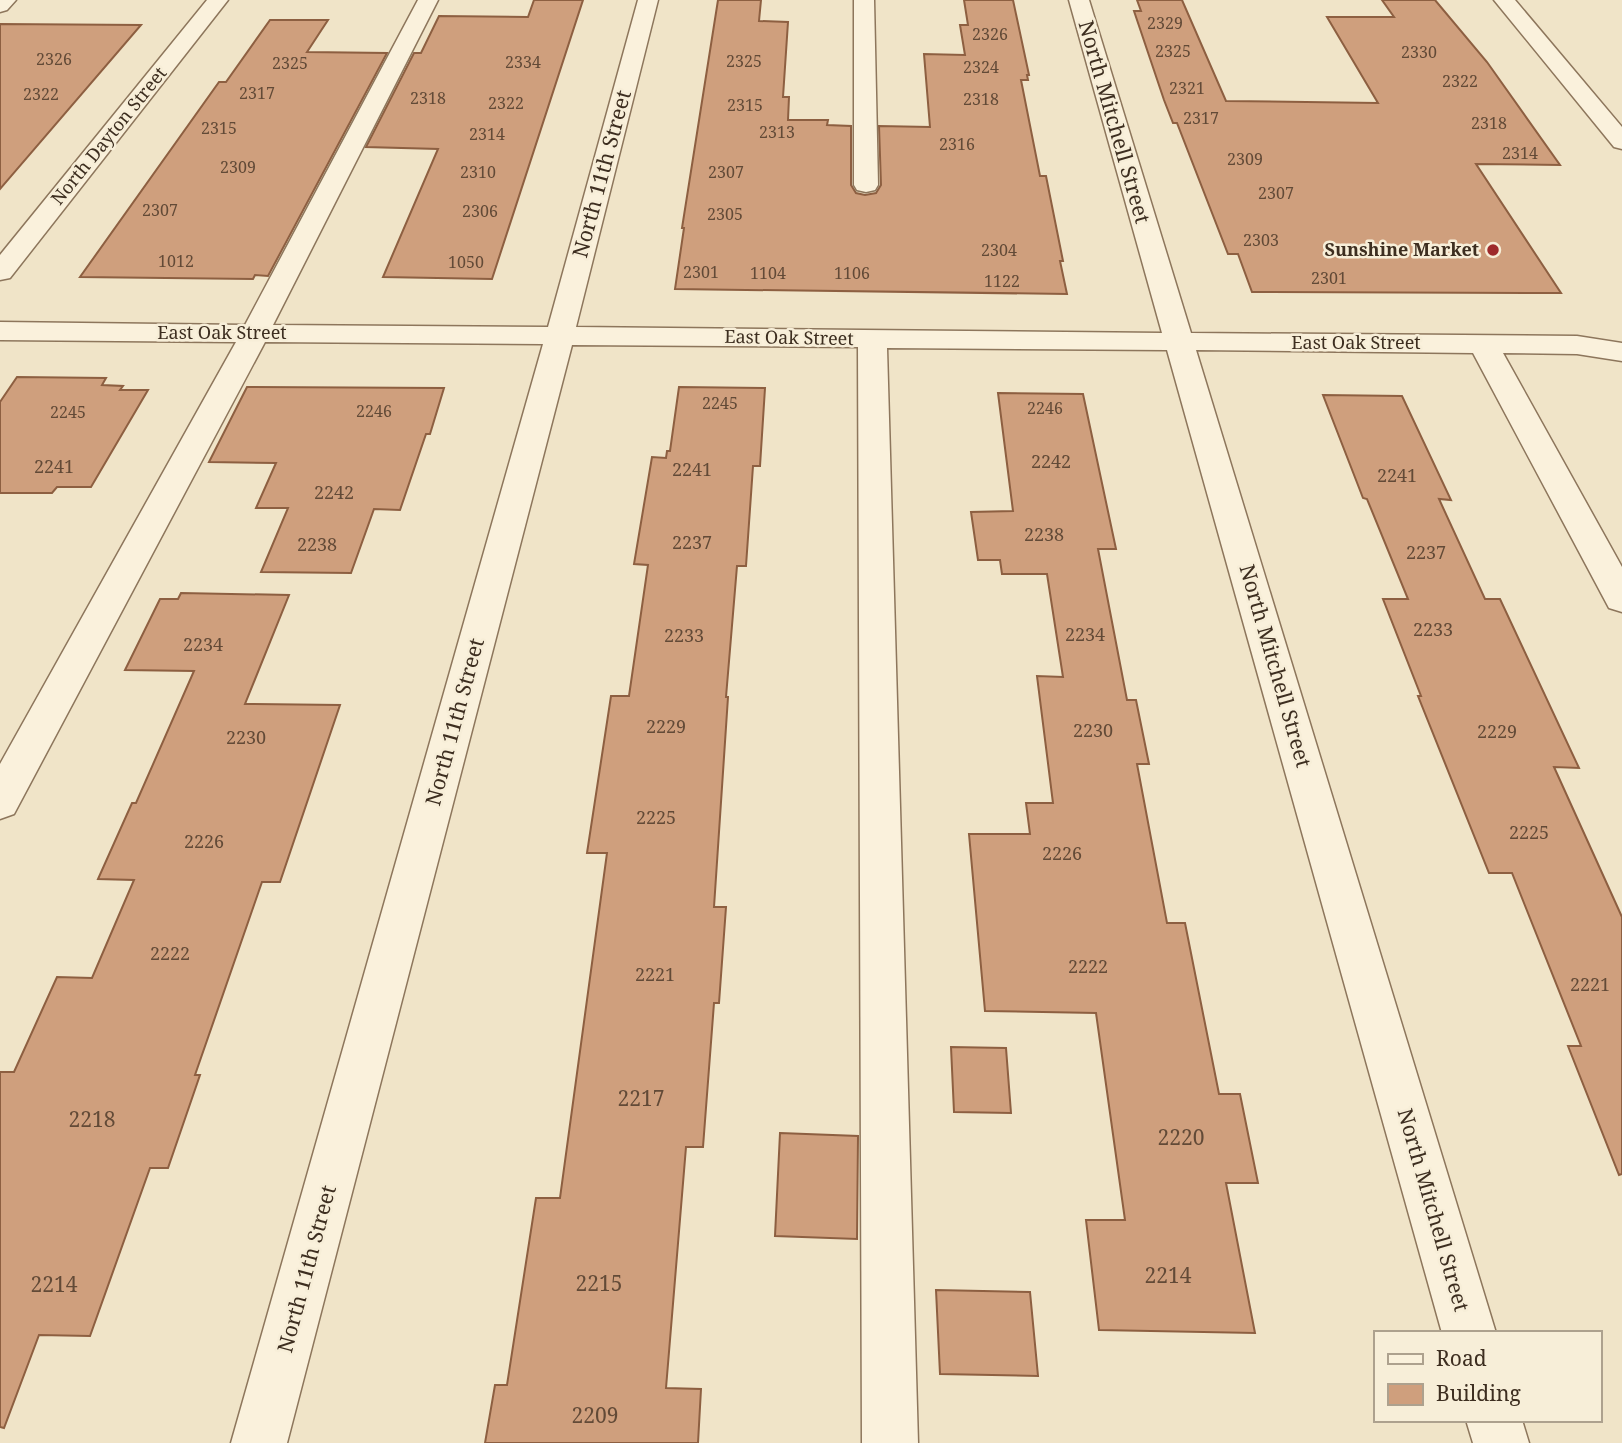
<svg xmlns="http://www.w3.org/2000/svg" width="1622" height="1443" font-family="'Noto Serif',serif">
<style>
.building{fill:#cf9f7d;stroke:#8d5f41;stroke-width:2}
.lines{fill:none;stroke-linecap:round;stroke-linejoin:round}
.minor-casing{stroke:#8d765c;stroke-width:3}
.minor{fill:#faf1dc;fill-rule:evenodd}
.poi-dot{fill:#9e2a2b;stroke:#f7eed8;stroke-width:2.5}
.labels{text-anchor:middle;stroke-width:5;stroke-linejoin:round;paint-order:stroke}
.far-number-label{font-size:16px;fill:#624a37}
.far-street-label{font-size:18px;fill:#3d2e20;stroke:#f7eed8}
.far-poi-label{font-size:18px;font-weight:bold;fill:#3d2e20;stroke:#f7eed8;text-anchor:end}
.number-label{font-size:18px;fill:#624a37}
.street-label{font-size:21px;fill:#3d2e20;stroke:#f7eed8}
.near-number-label{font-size:21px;fill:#624a37}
</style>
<rect width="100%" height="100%" fill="#f0e4c8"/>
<path class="building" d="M534 0H583L492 279 383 277 438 149 366 147 414 53H421L439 16 528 17Z
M718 0H761L759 21 788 22 783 97H789L788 120H828L827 125 851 126V185L856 193 865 195 876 193 881 185 879 126 930 127 924 54 965 55 960 25H968L964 0H1013L1029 75H1027L1028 80H1021L1040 176H1046L1063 261H1060L1067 294 675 289 684 228H682Z
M1137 0H1182L1226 101 1378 103 1327 17H1394L1382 0H1435L1487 62 1560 165 1476 164 1561 293 1252 292 1238 254H1228L1177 123H1173L1164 100 1134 11H1141Z
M270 20H328L307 52 387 53 268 276 255 275 253 279 80 277 219 82H226Z
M0 24 141 25 0 189Z
M17 377 106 378 102 385 123 386 120 390H148L91 487H57L52 493H0V402Z
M247 387 444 388 430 434H426L400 510 374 509 351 573 261 572 288 508H256L276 463 209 462Z
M679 387 765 388 760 466H753L746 566H737L726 697H728L714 907H726L719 1003H714L703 1147H686L666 1388 701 1389 698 1443H485L495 1385H507L536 1198H560L607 853H587L611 696H629L648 565 634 564 652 457 666 458 667 451H670Z
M998 393 1083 394 1116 549H1098L1127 700H1136L1149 764H1137L1167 923H1185L1219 1094H1240L1258 1183H1226L1255 1333 1099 1330 1086 1220H1125L1096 1013 985 1011 969 834H1030L1026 803H1053L1037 676 1063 677 1047 574H1002L1000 560H978L971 512 1013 511Z
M1323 395 1402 396 1451 500 1439 499 1485 599H1500L1579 768 1554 767 1622 917V1174L1619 1175 1568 1046H1581L1512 873H1489L1418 696H1421L1383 599H1408L1367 499 1363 498Z
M181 593 289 595 245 704 340 705 280 882H262L195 1075H200L168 1168H150L90 1336 39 1335 4 1428 0 1427V1072H14L57 977 92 978 134 880 98 879 132 803H136L194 671 125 670 160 599H178Z
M951 1047 1006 1048 1011 1113 954 1112Z
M780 1133 858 1136 857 1239 775 1236Z
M936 1290 1030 1292 1038 1376 940 1374Z"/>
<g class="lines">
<defs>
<path id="minor" d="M0 0H16L7 10 0 12Z
M207 0H228L10 278 0 280V255Z
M418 0H438L273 325 548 327 638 0H658L576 327 1162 333 1069 0H1089L1191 333 1577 336 1622 343V361L1577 354 1503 353 1622 567V612L1609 608 1473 353 1196 350 1496 1333H1442L1167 350 887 348 918 1443H862L858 347 572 345 287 1443H231L543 344 265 342 14 814 0 819V764L236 342 0 340V322L245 325Z
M854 0H874L878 185 875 190 866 192 857 190 854 185Z
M1494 0H1515L1622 127V149L1614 147Z
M1466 1420H1522L1529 1443H1473Z"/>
</defs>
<use href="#minor" class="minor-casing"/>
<use href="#minor" class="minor"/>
</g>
<circle class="poi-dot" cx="1493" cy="250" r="7"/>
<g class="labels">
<g class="far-number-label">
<text x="1165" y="29">2329</text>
<text x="990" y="40">2326</text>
<text x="1173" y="57">2325</text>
<text x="1419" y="58">2330</text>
<text x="54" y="65">2326</text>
<text x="744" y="67">2325</text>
<text x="523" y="68">2334</text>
<text x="290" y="69">2325</text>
<text x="981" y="73">2324</text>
<text x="1460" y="87">2322</text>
<text x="1187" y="94">2321</text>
<text x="257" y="99">2317</text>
<text x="41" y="100">2322</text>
<text x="428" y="104">2318</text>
<text x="981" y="105">2318</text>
<text x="506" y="109">2322</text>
<text x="745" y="111">2315</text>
<text x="1201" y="124">2317</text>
<text x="1489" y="129">2318</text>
<text x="219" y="134">2315</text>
<text x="777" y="138">2313</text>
<text x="487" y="140">2314</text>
<text x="957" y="150">2316</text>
<text x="1520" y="159">2314</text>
<text x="1245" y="165">2309</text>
<text x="238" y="173">2309</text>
<text x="478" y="178">2310</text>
<text x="726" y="178">2307</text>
<text x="1276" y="199">2307</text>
<text x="160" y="216">2307</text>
<text x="480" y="217">2306</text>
<text x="725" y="220">2305</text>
<text x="1261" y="246">2303</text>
<text x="999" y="256">2304</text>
<text x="176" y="267">1012</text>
<text x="466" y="268">1050</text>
<text x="701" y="278">2301</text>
<text x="768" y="279">1104</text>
<text x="852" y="279">1106</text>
<text x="1329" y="284">2301</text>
<text x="1002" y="287">1122</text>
<text x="720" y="409">2245</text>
<text x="1045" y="414">2246</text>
<text x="374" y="417">2246</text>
<text x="68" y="418">2245</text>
</g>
<g class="far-street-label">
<text transform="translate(109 136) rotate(-51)" y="6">North Dayton Street</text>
<text x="222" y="339">East Oak Street</text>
<text transform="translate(789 338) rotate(1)" y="6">East Oak Street</text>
<text x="1356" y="349">East Oak Street</text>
</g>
<g class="far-poi-label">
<text x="1479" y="256">Sunshine Market</text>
</g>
<g class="number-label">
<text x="1051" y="468">2242</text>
<text x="54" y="473">2241</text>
<text x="692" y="476">2241</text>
<text x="1397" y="482">2241</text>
<text x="334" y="499">2242</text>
<text x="1044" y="541">2238</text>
<text x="692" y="549">2237</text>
<text x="317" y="551">2238</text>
<text x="1426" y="559">2237</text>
<text x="1433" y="636">2233</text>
<text x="1085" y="641">2234</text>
<text x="684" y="642">2233</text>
<text x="203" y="651">2234</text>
<text x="666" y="733">2229</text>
<text x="1093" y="737">2230</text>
<text x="1497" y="738">2229</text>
<text x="246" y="744">2230</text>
<text x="656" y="824">2225</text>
<text x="1529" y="839">2225</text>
<text x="204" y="848">2226</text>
<text x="1062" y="860">2226</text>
<text x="170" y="960">2222</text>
<text x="1088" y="973">2222</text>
<text x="655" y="981">2221</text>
<text x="1590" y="991">2221</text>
</g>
<g class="street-label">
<text transform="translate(1114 122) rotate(74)" y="7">North Mitchell Street</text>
<text transform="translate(602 174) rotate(-75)" y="7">North 11th Street</text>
<text transform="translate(1275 666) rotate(74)" y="7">North Mitchell Street</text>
<text transform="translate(455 722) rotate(-75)" y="7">North 11th Street</text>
<text transform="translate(1433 1210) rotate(74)" y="7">North Mitchell Street</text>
<text transform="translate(307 1269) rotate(-75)" y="7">North 11th Street</text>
</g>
<g class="near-number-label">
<text x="641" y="1106">2217</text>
<text x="92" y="1127">2218</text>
<text x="1181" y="1145">2220</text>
<text x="1168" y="1283">2214</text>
<text x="599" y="1291">2215</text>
<text x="54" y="1292">2214</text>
<text x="595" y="1423">2209</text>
</g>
</g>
<rect x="1374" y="1331" width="228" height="91" fill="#f7eed8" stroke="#ada18e" stroke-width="2"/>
<rect x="1388" y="1354" width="35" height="10" fill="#faf1dc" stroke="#ada18e" stroke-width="2"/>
<text x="1436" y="1366" font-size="21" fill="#3d2e20">Road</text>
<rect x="1388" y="1384" width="35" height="21" fill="#cf9f7d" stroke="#ada18e" stroke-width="2"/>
<text x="1436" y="1401" font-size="21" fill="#3d2e20">Building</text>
</svg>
